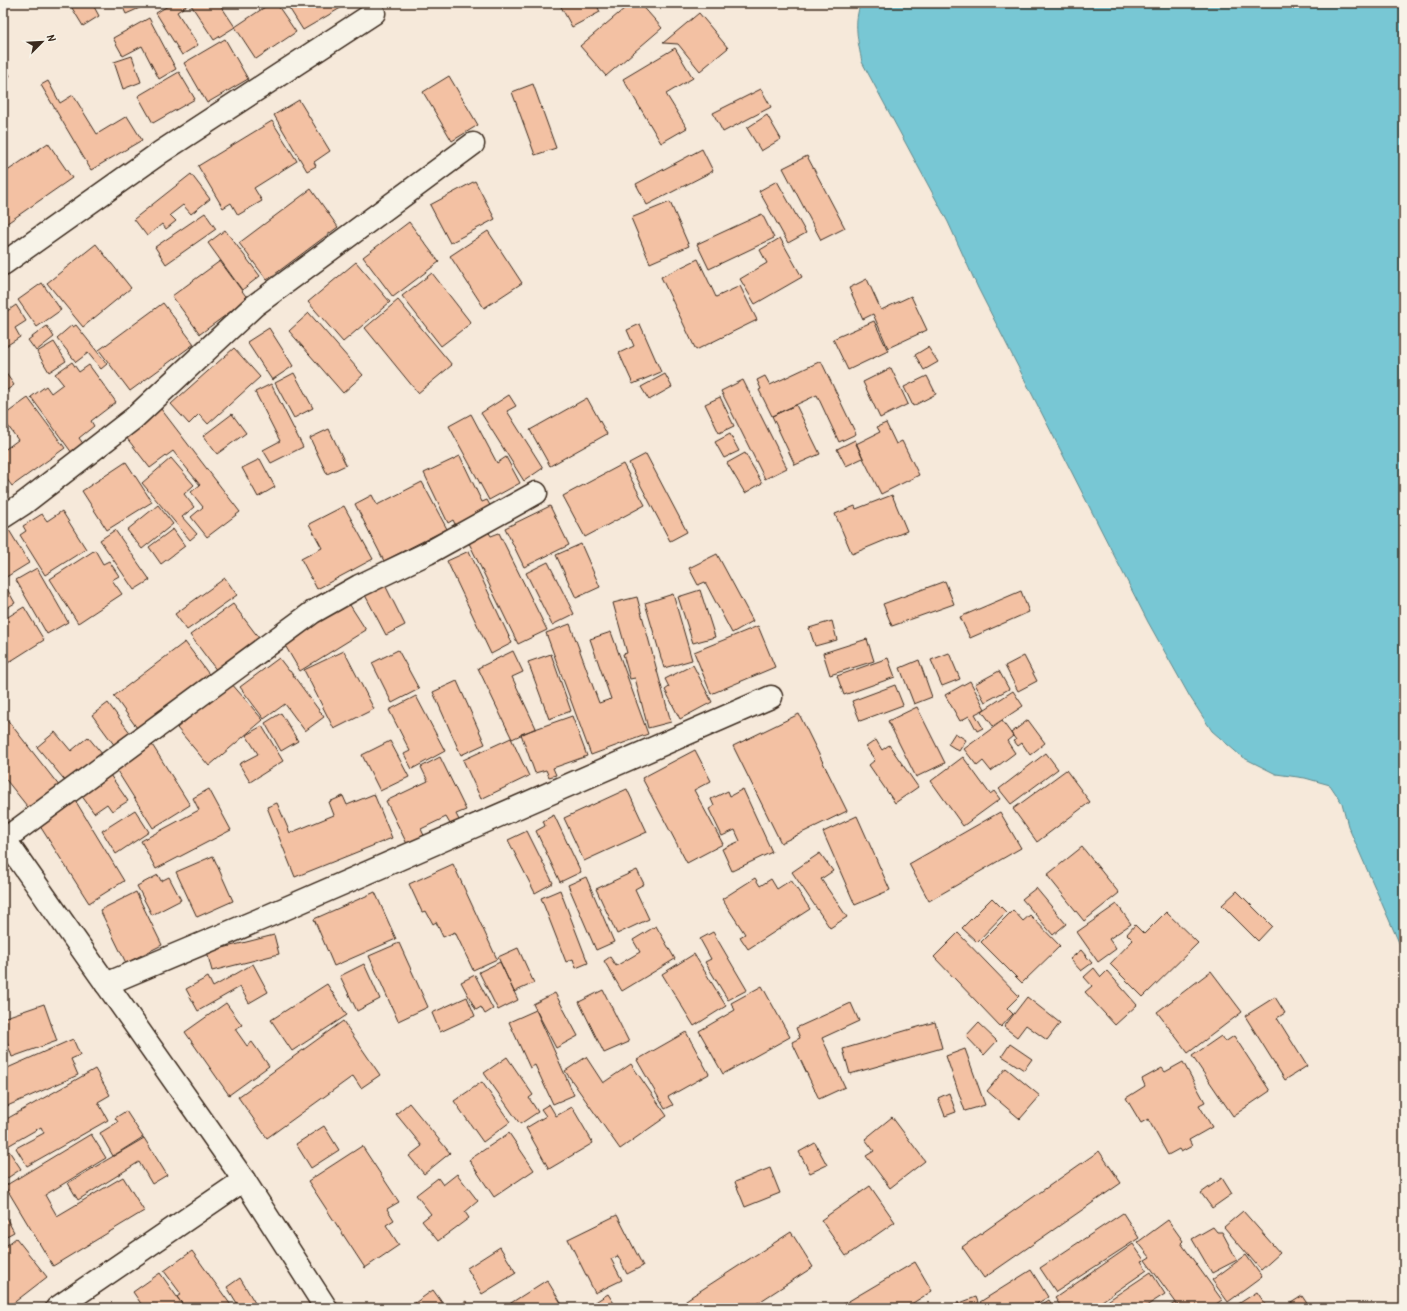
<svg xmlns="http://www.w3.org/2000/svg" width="1407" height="1311" font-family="Kalam,sans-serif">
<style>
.water{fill:#78c7d4;stroke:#60888b}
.building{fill:#f3c1a3;stroke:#3b2a1e}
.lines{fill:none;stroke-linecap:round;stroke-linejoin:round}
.street-casing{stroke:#3b2a1e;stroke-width:25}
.secondary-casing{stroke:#3b2a1e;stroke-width:25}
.street{stroke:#f7f3e8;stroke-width:22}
.secondary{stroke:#f7f3e8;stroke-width:22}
</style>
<rect width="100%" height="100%" fill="#f6e9da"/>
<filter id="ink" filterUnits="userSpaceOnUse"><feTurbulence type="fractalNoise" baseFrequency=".025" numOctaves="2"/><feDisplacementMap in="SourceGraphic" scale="8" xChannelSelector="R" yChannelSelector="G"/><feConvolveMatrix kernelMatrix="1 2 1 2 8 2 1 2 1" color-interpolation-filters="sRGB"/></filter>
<g filter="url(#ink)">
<path class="water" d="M861 3H1404V954L1348 826 1342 803 1330 785 1305 778 1276 774 1242 757 1212 731 1190 697 1148 622 978 288 948 222 862 62C858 42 853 22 861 3Z"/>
<path class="building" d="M69 3H92L99 16 83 26Z
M121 3H142L144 6 126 14Z
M173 3H188L189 4 177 12 198 45 182 55 156 13Z
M195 3H219L235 27 214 40 191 5Z
M271 3H276L296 32 256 59 235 27Z
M286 3H343L344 6 303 30Z
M559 3H596L600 12 572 27Z
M631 3H640L662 28 606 76 580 46Z
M699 13 728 48 700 71 678 44 663 43Z
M149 18 176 69 159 79 142 46 123 56 113 38Z
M225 39 248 79 207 103 184 63Z
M675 48 693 78 666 94 687 128 661 143 623 79Z
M132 56 141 82 123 89 114 62Z
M3 62 10 76 3 79Z
M179 72 195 99 153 123 138 96Z
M449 76 478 125 452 141 423 92Z
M48 81 60 103 73 95 97 134 127 116 142 140 91 170 41 85Z
M533 84 556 148 535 155 512 92Z
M761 89 771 107 723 132 713 113Z
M299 100 330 151 314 162 316 166 307 171 274 115Z
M767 115 781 139 761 151 747 128Z
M272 121 297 161 254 188 262 201 238 215 231 203 223 208 198 166Z
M48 143 72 178 3 226V174Z
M702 149 713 171 647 205 636 184Z
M807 156 845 228 821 240 783 168Z
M191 174 210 199 191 214 183 205 170 215 176 221 166 229 162 224 147 236 134 219Z
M475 181 495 219 450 243 430 205Z
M777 181 806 233 788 243 759 191Z
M311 189 338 227 267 280 239 243Z
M670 202 689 246 650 263 631 218Z
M205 213 216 229 166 264 155 247Z
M762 214 774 238 709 269 697 244Z
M409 222 439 262 393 297 363 257Z
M225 230 260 276 242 290 208 243Z
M488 231 522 283 484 308 450 256Z
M780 238 802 277 755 304 740 279 767 263 760 250Z
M96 244 131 288 83 327 47 283Z
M698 259 716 297 740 286 757 320 696 350 661 277Z
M220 261 248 299 200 334 172 296Z
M356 262 390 302 343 342 308 302Z
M432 273 471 323 441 346 402 296Z
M867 279 881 310 911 296 927 330 888 348 873 314 863 319 849 288Z
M42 283 61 310 37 327 18 300Z
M398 300 452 365 418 393 365 328Z
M163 303 194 344 130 391 99 350Z
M16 305 26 321 15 328 20 337 6 346 3 341V314Z
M309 313 363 375 343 393 289 331Z
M874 321 888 351 848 370 833 339Z
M640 324 661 372 633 384 619 353 634 346 627 330Z
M72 325 73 327 76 325 107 364 101 369 88 353 76 362 57 338Z
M47 326 54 337 36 351 28 340Z
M269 328 293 366 272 380 247 342Z
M54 342 66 361 49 372 37 352Z
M928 347 938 362 924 370 915 355Z
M234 348 260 377 208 424 199 414 189 424 171 404Z
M821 361 856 434 839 442 817 395 772 416 759 390 761 389 757 380 765 376 770 385Z
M72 362 79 372 89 365 116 402 91 421 94 426 79 438 87 449 75 457 31 397 46 386 51 393 63 384 55 374Z
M891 368 908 404 880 418 863 382Z
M5 372 14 385 3 393V373Z
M294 373 313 408 294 418 275 383Z
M665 374 672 387 649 400 641 387Z
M927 376 936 394 913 406 904 387Z
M743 380 787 468 765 479 721 391Z
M271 384 303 447 271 463 263 450 280 441 255 392Z
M509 395 516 406 507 411 543 468 524 481 481 413Z
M720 397 734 426 719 433 705 404Z
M28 398 65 448 12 486 3 474V451L18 440 3 419V416Z
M587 398 607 434 550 466 530 430Z
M796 405 820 454 795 465 772 416Z
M161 409 240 512 207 537 191 517 203 507 191 492 200 485 173 451 150 468 126 437Z
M232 414 246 433 217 454 203 436Z
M471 414 497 463 506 457 520 483 489 500 449 426Z
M886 423 896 444 902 441 919 475 881 494 856 444 880 432 877 427Z
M329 429 346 465 327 474 310 438Z
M730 434 739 451 724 458 715 442Z
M855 440 863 458 846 466 837 449Z
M745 453 762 483 745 493 727 463Z
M646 454 687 532 670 541 629 463Z
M460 456 482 502 487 500 492 509 456 526 453 520 448 523 424 473Z
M171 458 194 485 184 494 194 507 182 517 197 534 190 540 142 483Z
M260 459 275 487 258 497 242 468Z
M126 462 152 502 107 530 82 491Z
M623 464 645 505 585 537 563 496Z
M422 482 447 529 384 561 355 504 372 495 377 505Z
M3 486 8 492 3 496Z
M892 495 907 531 852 554 835 514 855 506 856 509Z
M158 505 173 524 142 549 127 530Z
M344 506 373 559 317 589 301 559 322 548 309 524Z
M550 506 569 545 524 567 505 528Z
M62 511 86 549 45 575 20 535 26 531 23 526 42 514 47 521Z
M173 529 185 546 161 564 149 547Z
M9 530 29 563 3 579V534Z
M115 530 150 580 134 590 100 540Z
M488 531 491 536 499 533 547 630 518 644 468 541Z
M581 544 600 587 576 598 556 555Z
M95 550 103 564 109 561 119 576 112 580 122 594 78 623 50 579Z
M469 551 512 643 491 654 447 561Z
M717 554 753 621 732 633 705 582 698 585 689 568Z
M548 562 574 614 552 625 526 573Z
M37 568 68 622 47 634 16 580Z
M225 578 237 595 187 630 175 614Z
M945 581 954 604 892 626 883 604Z
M385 585 405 625 386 635 365 595Z
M6 587 15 603 3 610V589Z
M700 590 715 637 693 643 678 597Z
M1021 591 1029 612 970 638 960 617Z
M673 594 692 660 664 668 645 603Z
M637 597 671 722 648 728 635 678 630 679 623 654 627 653 613 603Z
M348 602 366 630 300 671 283 642Z
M233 604 262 642 220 675 190 635Z
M24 607 44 640 3 666V620Z
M832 621 837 640 815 646 809 628Z
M570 624 599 703 611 699 590 639 611 632 648 734 591 755 546 633Z
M758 626 775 667 711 694 694 652Z
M867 639 874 661 830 675 823 653Z
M185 642 214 681 142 735 114 696Z
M398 650 419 689 392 703 372 663Z
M344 651 374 709 334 729 304 670Z
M513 651 523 672 512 677 536 728 512 739 478 668Z
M949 653 960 679 942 686 931 660Z
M551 654 571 711 549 719 528 662Z
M1024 656 1037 681 1018 691 1005 666Z
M279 658 289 671H290L324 717 305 731 285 704 264 719 240 687Z
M888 658 895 677 844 695 837 676Z
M919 660 932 697 914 704 900 668Z
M693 665 712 702 680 719 665 690 669 687 665 679Z
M999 671 1009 689 985 702 975 684Z
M457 681 485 744 461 755 433 692Z
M970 681 985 709 975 714 983 728 977 731 969 716 960 721 945 695Z
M231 683 263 720 209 766 177 728Z
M895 685 903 705 860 721 852 701Z
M1013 691 1023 706 993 726 982 711Z
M416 696 445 751 412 769 404 754 410 751 389 710Z
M108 703 131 734 115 746 92 715Z
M917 707 945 763 916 777 888 721Z
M281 713 298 741 281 751 265 723Z
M799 714 847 811 781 843 733 746Z
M572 716 587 756 553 768 556 775 549 777 546 770 535 773 521 734Z
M6 718 60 787 31 811 3 776V720Z
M1028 720 1045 743 1030 755 1022 743 1018 746 1014 741 1016 740 1011 733Z
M1002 721 1013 736 1007 741 1015 753 991 771 983 761 977 766 964 749Z
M262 726 283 761 250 782 239 764 258 754 246 735Z
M55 732 71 751 88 737 103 755 68 784 37 747Z
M955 733 966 740 959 751 948 744Z
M511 738 529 776 481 799 463 760Z
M876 740 882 750 889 745 918 787 895 803 869 765 875 760 866 747Z
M390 741 409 777 380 791 362 755Z
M151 743 190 805 153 828 114 766Z
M695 750 711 781 694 790 723 844 687 863 642 778Z
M1046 753 1058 769 1011 804 999 789Z
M440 757 466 810 456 814 461 824 453 829 446 817 421 829 426 840 409 848 386 801 428 781 421 767Z
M963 757 990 794 994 791 1000 799 963 826 931 781Z
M1066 770 1090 802 1037 842 1013 809Z
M108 772 128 801 112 811 107 804 94 813 79 792Z
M209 789 231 830 156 869 141 841 199 810 193 798Z
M627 789 647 832 584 861 564 818Z
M743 789 772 852 732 871 722 849 740 841 735 830 722 836 709 809 714 806 711 799 728 791 730 796Z
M374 794 392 838 295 877 267 807 277 803 290 833 334 815 329 802 343 796 347 805Z
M75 800 124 881 89 903 38 823Z
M135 810 149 832 116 854 102 831Z
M1000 812 1021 848 929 901 909 864Z
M554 815 581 872 560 882 536 831 545 826 543 821Z
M857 816 890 890 855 905 823 832Z
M527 831 553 883 535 893 508 840Z
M1082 847 1119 893 1084 921 1047 875Z
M820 853 833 871 821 879 847 917 830 928 792 872Z
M213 856 233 901 197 917 176 872Z
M453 864 497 959 473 970 455 932 443 937 436 922 433 924 426 911 422 912 409 884Z
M637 870 644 884 635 889 649 919 617 934 596 889Z
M158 875 161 881 169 877 181 900 152 915 137 886Z
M586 877 614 942 596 950 568 885Z
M755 878 760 886 771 879 777 889 791 880 810 909 748 949 740 937 745 934 722 899Z
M1036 888 1066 924 1053 935 1022 899Z
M560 890 588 963 576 968 573 959 566 962 541 898Z
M1237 891 1272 926 1258 941 1222 905Z
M136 892 162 945 126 963 100 910Z
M375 892 396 939 334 966 314 919Z
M992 898 1006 912 977 942 962 928Z
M1117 904 1131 924 1109 939 1116 949 1098 962 1077 932Z
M1013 910 1023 921 1030 915 1060 946 1022 983 981 942Z
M1166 912 1198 943 1143 997 1110 964 1133 940 1127 934 1135 925 1144 934Z
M656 926 675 959 622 991 604 961 610 957 616 966 640 952 633 940Z
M713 932 747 990 728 1000 705 962 711 959 700 939Z
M958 933 1019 996 1007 1008 1013 1014 1001 1027 934 957Z
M274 935 279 954 212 971 207 952Z
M399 943 428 1007 398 1021 369 956Z
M518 948 534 983 514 992 498 957Z
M1081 950 1092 963 1081 971 1070 959Z
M694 954 726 1006 694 1026 662 974Z
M500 962 518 1000 498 1010 479 972Z
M253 964 268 992 249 1003 240 987 198 1011 186 989 208 977 213 987Z
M364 964 380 999 357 1011 340 976Z
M1094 968 1101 977 1107 971 1137 1005 1115 1025 1085 992 1092 986 1084 977Z
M1211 971 1242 1012 1188 1053 1157 1012Z
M475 975 493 1009 485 1014 481 1007 476 1010 461 982Z
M327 984 347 1015 292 1051 271 1020Z
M762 986 790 1037 723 1074 699 1031 735 1010 731 1003Z
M603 990 629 1042 604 1053 579 1002Z
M555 993 578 1036 556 1048 533 1004Z
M467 997 475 1016 440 1032 432 1013Z
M1027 997 1060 1023 1047 1040 1026 1025 1017 1037 1004 1027Z
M1275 997 1285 1013 1277 1018 1307 1066 1285 1080 1245 1016Z
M226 1003 242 1025 235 1029 247 1046 252 1042 269 1066 229 1095 185 1032Z
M851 1003 859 1021 822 1038 845 1087 819 1099 792 1042 800 1038 796 1028Z
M44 1004 57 1041 12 1057 3 1030V1018Z
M536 1010 574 1095 553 1104 535 1065 530 1068 509 1022Z
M343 1021 380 1075 361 1088 353 1076 267 1138 238 1097Z
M935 1022 942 1048 850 1074 843 1049Z
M978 1023 997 1041 984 1055 966 1036Z
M686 1032 709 1074 668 1097 673 1105 665 1109 637 1060Z
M1221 1036 1225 1042 1234 1036 1270 1091 1233 1116 1192 1056Z
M73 1039 80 1055 71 1059 78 1075 5 1107 3 1103V1070Z
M1010 1044 1032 1059 1024 1070 1002 1056Z
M965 1049 985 1105 965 1111 946 1056Z
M507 1057 533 1095 529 1098 538 1112 520 1124 484 1073Z
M586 1057 603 1083 631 1064 667 1116 620 1149 565 1071Z
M1183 1062 1205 1102 1199 1105 1212 1127 1189 1140 1192 1146 1181 1152 1179 1149 1168 1155 1148 1119 1141 1123 1126 1098 1145 1086 1142 1079 1162 1068 1165 1072Z
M1006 1068 1040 1096 1020 1119 987 1091Z
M95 1069 110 1095 98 1102 108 1120 27 1166 16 1148 44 1133 41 1127 6 1147 3 1142V1121Z
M482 1082 510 1122 483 1142 454 1101Z
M949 1093 956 1112 945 1116 938 1098Z
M409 1103 450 1153 424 1174 409 1156 422 1146 396 1114Z
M549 1104 556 1116 572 1107 593 1143 549 1169 526 1128 546 1116 541 1109Z
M126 1111 143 1137 113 1156 100 1133 118 1122 115 1118Z
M892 1117 925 1161 890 1188 866 1156 874 1151 865 1139Z
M324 1126 339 1150 311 1168 296 1144Z
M509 1133 534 1170 494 1197 469 1160Z
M91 1134 106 1158 45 1195 57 1216 123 1177 144 1211 53 1266 5 1186Z
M144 1138 167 1175 152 1184 139 1162 78 1200 68 1183Z
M815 1143 827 1165 810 1173 799 1152Z
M362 1146 399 1202 387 1209 394 1220 386 1225 399 1245 365 1268 308 1181Z
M9 1151 21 1169 3 1181V1156Z
M1099 1151 1121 1183 984 1278 962 1247Z
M770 1168 780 1193 745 1207 735 1182Z
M457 1174 478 1201 465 1212 469 1218 438 1241 422 1221 431 1214 416 1195 438 1178 443 1185Z
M1222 1178 1232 1194 1212 1208 1201 1193Z
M870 1186 895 1222 846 1256 821 1220Z
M1243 1211 1280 1253 1261 1270 1224 1227Z
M3 1212 14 1232 3 1238Z
M1123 1213 1139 1238 1056 1292 1040 1268Z
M617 1215 643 1266 627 1274 618 1256 611 1259 622 1280 595 1293 568 1239Z
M1168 1220 1183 1241 1181 1243 1222 1300 1210 1308H1180L1145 1260 1150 1257 1138 1242Z
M1213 1227 1217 1232H1222L1237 1260 1212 1273 1192 1239Z
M791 1232 813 1267 750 1308H691L686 1300Z
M16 1238 47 1277 7 1308H3V1248Z
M1133 1244 1144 1260 1141 1261 1147 1270 1092 1308H1062L1055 1298Z
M500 1247 516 1273 482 1294 467 1268Z
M192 1251 233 1308H185L177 1297 181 1294 164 1271Z
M1246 1255 1262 1277 1228 1302 1212 1280Z
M915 1262 932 1291 905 1308H837Z
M1031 1270 1048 1297 1030 1308H984L980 1302Z
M1151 1272 1165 1294 1143 1308H1097Z
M160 1273 177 1297 185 1308H144L133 1292Z
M240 1278 255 1303 248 1308H240L227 1287Z
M547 1280 564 1308H503Z
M433 1290 446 1308H408Z
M1257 1292 1268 1308H1232Z
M608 1294 617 1308H586Z
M1302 1296 1310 1308H1283Z
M976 1297 980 1308H946Z
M1049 1300 1054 1308H1036Z
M466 1301 471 1308H456Z
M1175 1303 1178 1308H1167Z"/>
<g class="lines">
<defs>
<path id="street" d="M3 264 161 152 374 13
M3 517 23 504 134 418 254 306 473 144
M5 839 313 612 359 586 428 553 536 493
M106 984 268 916 771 697
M57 1308 244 1180"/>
<path id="secondary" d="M3 837 244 1180 326 1308"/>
</defs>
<use href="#street" class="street-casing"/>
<use href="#secondary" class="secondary-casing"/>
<use href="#street" class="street"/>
<use href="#secondary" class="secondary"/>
</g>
</g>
<rect width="1407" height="1311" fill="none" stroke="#f7f3e8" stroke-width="16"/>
<rect x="8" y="8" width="1391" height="1295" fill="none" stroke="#3b2a1e" stroke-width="1.5" filter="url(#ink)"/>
<g transform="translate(42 42) rotate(66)" stroke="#f7f3e8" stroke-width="3" paint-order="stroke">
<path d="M0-3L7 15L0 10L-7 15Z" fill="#3b2a1e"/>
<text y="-6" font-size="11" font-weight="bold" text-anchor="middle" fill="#3b2a1e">N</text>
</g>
</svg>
